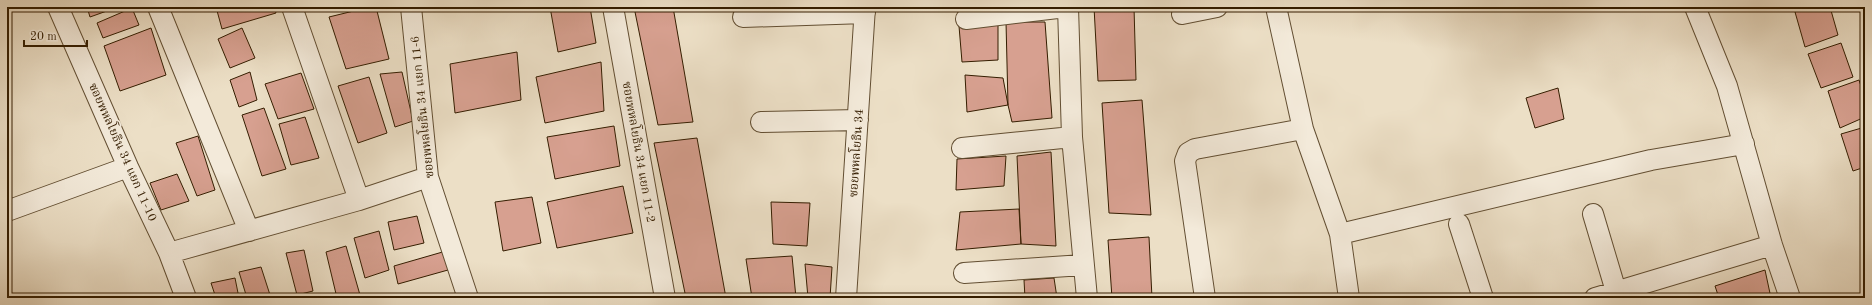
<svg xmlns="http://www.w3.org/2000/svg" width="1872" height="305" font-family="'Old Standard TT','Noto Serif Thai',serif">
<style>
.building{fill:#d7a090;stroke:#341d00}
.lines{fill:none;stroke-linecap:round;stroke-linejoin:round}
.minor-casing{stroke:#624e32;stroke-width:22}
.minor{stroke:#f3eada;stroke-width:20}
.labels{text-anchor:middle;stroke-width:3.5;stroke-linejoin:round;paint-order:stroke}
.street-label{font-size:12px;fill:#341d00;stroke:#f3eada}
</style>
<rect width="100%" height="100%" fill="#ecdfc6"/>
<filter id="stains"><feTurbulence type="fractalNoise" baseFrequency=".005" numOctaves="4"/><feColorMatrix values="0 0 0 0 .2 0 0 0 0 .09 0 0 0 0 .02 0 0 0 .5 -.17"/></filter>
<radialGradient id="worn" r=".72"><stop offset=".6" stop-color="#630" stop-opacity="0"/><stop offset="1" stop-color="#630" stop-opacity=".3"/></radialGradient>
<path class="building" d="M87 7H118L90 17Z
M216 7H274L276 13 222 29Z
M370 7H376L389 59 346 69 329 17Z
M550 7H590L596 43 558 52Z
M634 7H673L693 122 658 125Z
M1094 7H1134L1136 80 1098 81Z
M1809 7H1830L1838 35 1805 47 1795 12Z
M132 8 139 25 103 38 97 23Z
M1006 22H1045L1052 118 1012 122 1008 105Z
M998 25V60L962 62 959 26Z
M151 28 166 75 120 91 104 46Z
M242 28 255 58 230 68 218 39Z
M1841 43 1853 77 1821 88 1808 54Z
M517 52 521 100 455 113 450 64Z
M601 62 604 111 545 123 536 77Z
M250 72 257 100 239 107 230 80Z
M402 72 413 121 395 127 380 74Z
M301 73 314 109 278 119 265 84Z
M965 75 1003 78 1008 105 967 112Z
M369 77 387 133 358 143 338 86Z
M1859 80 1865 98V117L1840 128 1828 91Z
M1558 88 1564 119 1535 128 1526 98Z
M1142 100 1151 215 1109 213 1102 103Z
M264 108 286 169 262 176 242 115Z
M305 117 319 158 291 165 279 124Z
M614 126 620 166 555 179 547 137Z
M1865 127V167L1853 171 1841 134Z
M198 136 215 190 197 196 176 143Z
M697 138 726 298H686L654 143Z
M1051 152 1056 246 1021 244 1017 156Z
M1006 156 1004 186 956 190 957 159Z
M177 174 189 201 161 210 150 183Z
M623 186 633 233 557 248 547 202Z
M532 197 541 243 503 251 495 202Z
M771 202 810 203 807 246 773 244Z
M1019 209 1021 244 956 250 960 212Z
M417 216 424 243 394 250 388 222Z
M379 231 389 270 365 278 354 238Z
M1149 237 1152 298H1112L1108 240Z
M346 246 360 295 337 298 326 252Z
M304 250 313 291 297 295 286 253Z
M446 251 448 270 398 284 394 266Z
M792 256 796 298H752L746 259Z
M805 264 832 267 830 298H808Z
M261 267 271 298H247L239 272Z
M1765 270 1771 298H1719L1715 286Z
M235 278 239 298H216L211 283Z
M1054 278 1057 298H1025L1024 280Z"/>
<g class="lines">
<defs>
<path id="minor" d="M58 7 128 167 169 253 186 298
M158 7 249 231
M292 7 359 200
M411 7 428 177 468 298
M613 7 665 298
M1068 7 1072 137 1087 298
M1276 7 1303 129 1340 234 1349 298
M1695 7 1727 86 1772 245 1790 298
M1182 14 1217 7
M743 17 865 13
M966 19 1066 7
M761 122 858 120
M962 148 1072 137
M7 211 128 167
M1593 214 1618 298
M1459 224 1483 298
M1340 234 1651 160 1744 144
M169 253 359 200 428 177
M964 273 1083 265
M846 298 865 7
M1205 298 1185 161 1188 153 1195 149 1303 129
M1595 298 1772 245"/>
</defs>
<use href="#minor" class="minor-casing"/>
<use href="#minor" class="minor"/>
</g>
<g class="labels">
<g class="street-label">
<text transform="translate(422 107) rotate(-96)" y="4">ซอยพหลโยธิน 34 แยก 11-6</text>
<text transform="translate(123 152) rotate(66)" y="4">ซอยพหลโยธิน 34 แยก 11-10</text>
<text transform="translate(639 152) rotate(80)" y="4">ซอยพหลโยธิน 34 แยก 11-2</text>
<text transform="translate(856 153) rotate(-86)" y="4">ซอยพหลโยธิน 34</text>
</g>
</g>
<rect width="1872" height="305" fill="none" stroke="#ecdfc6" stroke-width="24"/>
<rect x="8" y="8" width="1856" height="289" fill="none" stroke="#341d00" stroke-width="2"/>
<rect x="12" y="12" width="1848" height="281" fill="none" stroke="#341d00"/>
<path d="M24 40v6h63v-6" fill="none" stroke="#341d00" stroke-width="2"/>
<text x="30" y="40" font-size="12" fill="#341d00" stroke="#f3eada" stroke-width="3" paint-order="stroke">20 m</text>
<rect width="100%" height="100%" filter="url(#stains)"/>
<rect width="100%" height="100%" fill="url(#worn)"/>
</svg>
